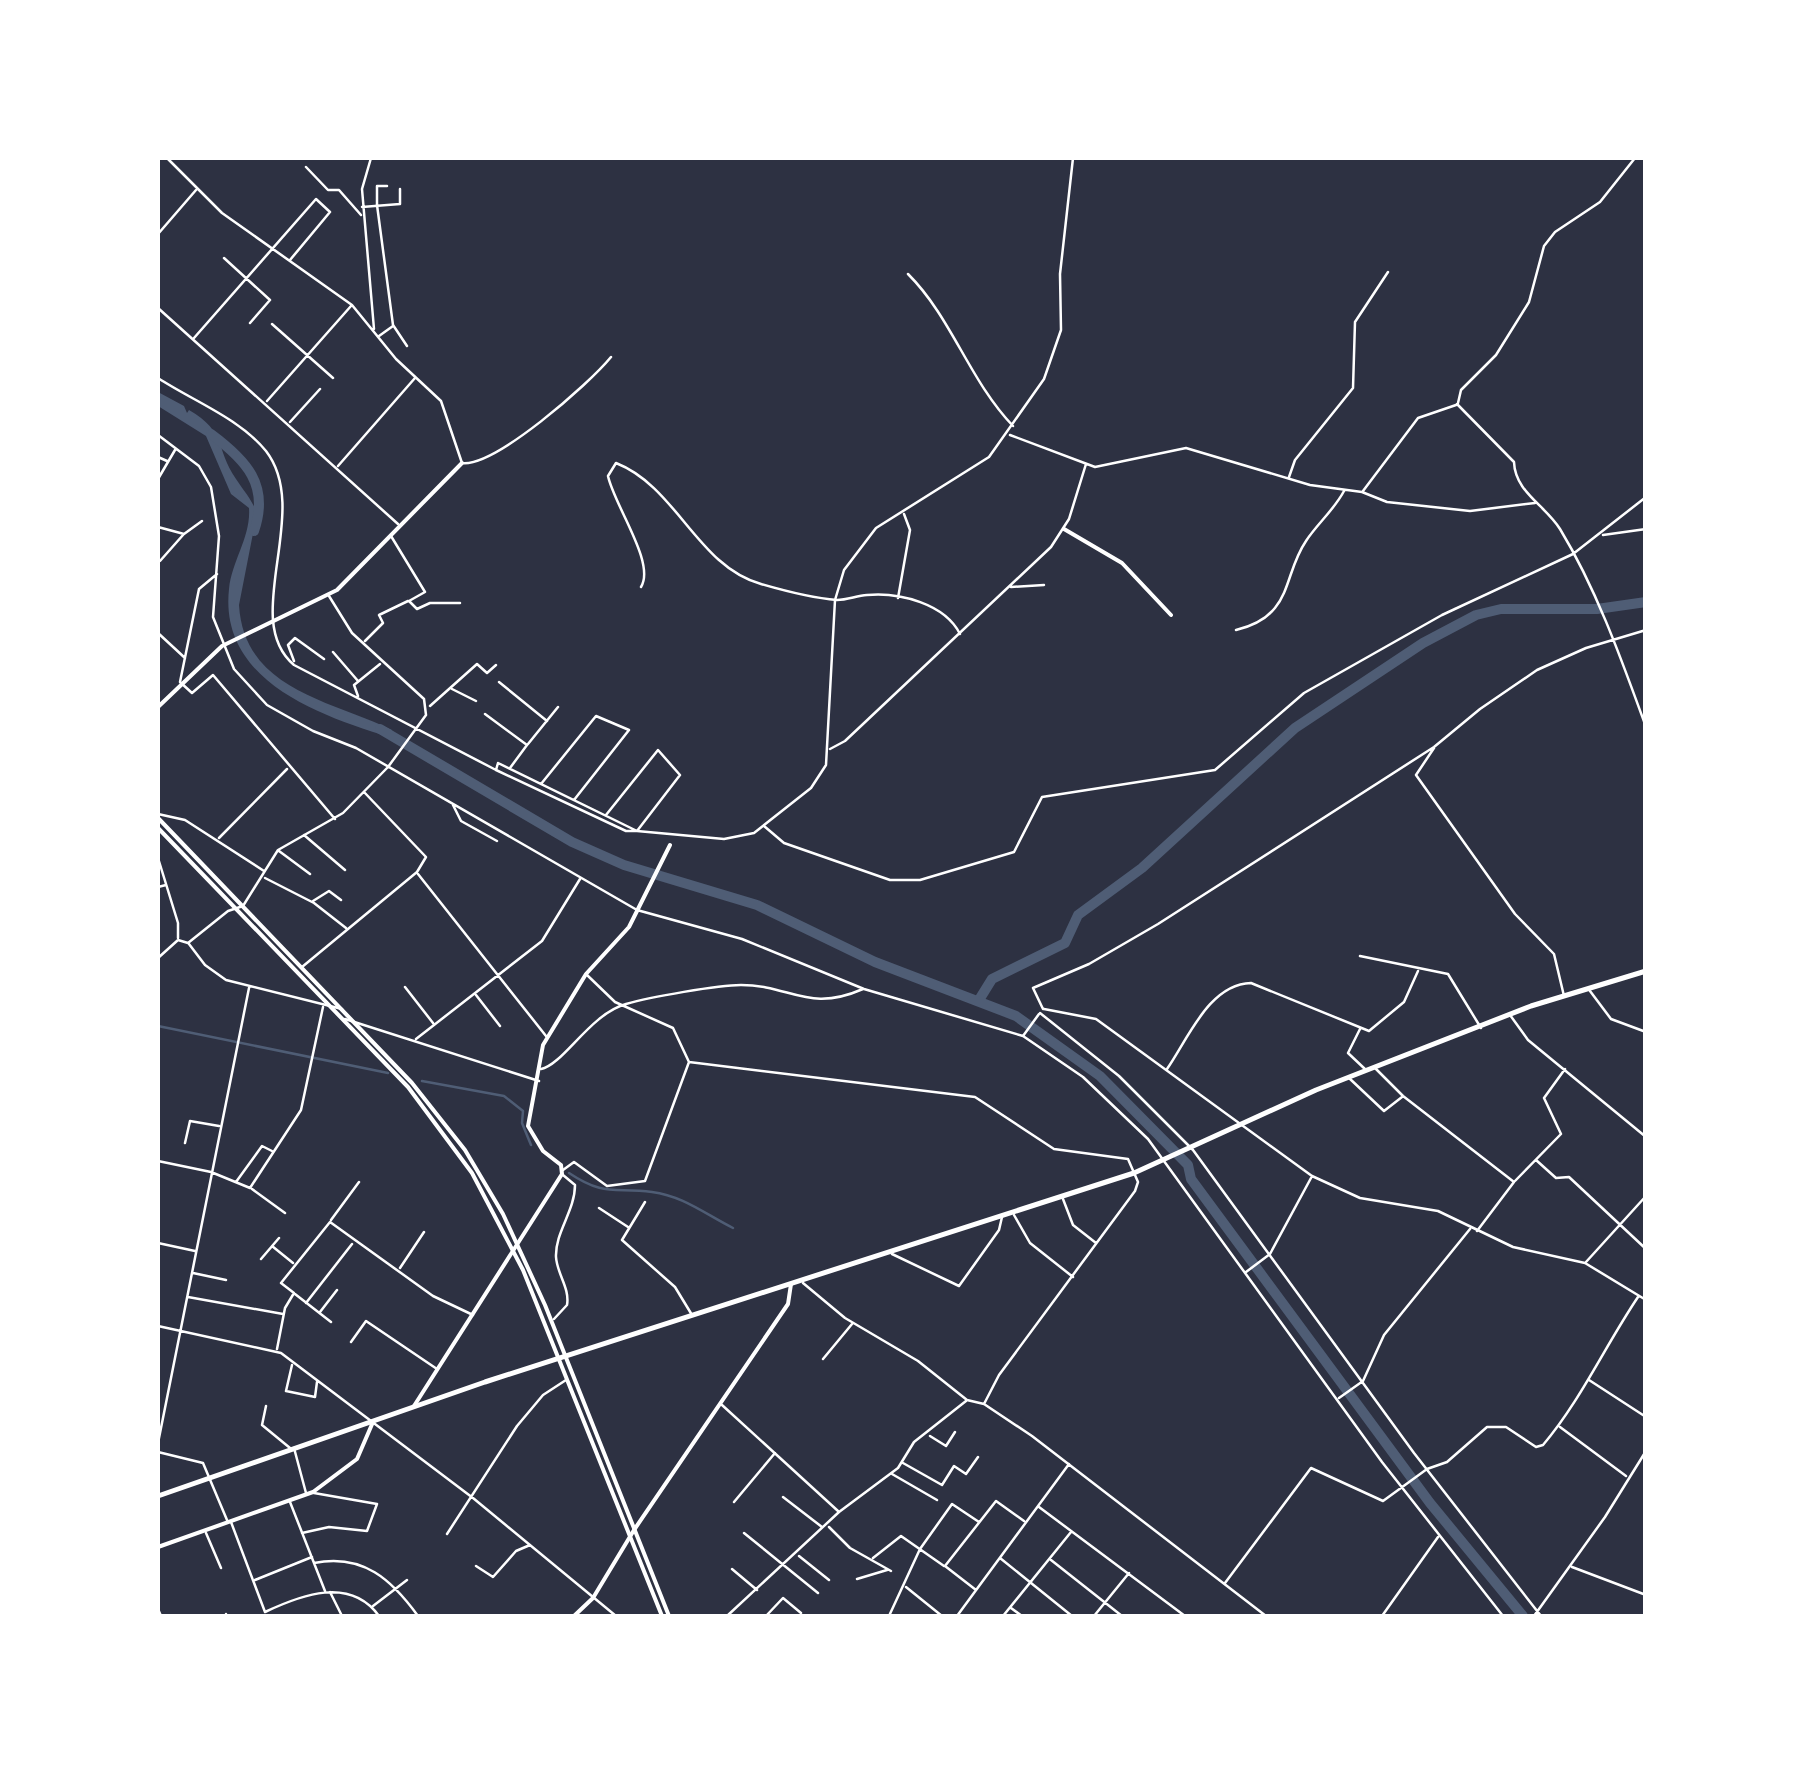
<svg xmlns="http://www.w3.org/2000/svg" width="1803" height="1774" font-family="'Noto Sans',sans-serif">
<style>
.water{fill:#4f5d75}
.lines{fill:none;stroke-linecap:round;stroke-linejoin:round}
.stream{stroke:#4f5d75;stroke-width:2.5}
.river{stroke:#4f5d75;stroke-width:10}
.minor{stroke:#fff;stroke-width:2.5}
.tertiary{stroke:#fff;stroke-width:4}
.secondary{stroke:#fff;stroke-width:4}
.primary{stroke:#fff;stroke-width:5}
</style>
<rect width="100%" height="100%" fill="#2d3142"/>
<path class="water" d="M158 392 184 406 187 413 189 410C227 432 215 448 236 479 244 491 252 500 257 513L239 605C244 690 331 700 392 730L389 737C319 715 219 681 229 589 232 560 251 537 249 508L231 494 206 436 158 406Z"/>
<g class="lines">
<path class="stream" d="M158 1026 388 1073
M422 1081 504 1096 523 1111 522 1123 531 1145
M569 1173C605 1197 614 1187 652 1192 683 1196 705 1214 733 1228"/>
<path class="river" d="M211 434C246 460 270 485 254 531
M380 729 572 842 624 865 757 905 875 962 1016 1016 1100 1076 1188 1165 1191 1179 1430 1503 1523 1616
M979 1000 992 979 1065 943 1078 915 1142 868 1295 728 1423 643 1476 615 1501 609H1597L1646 602"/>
<path class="minor" d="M167 158 222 213 352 305 396 359 441 401 462 463C495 467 589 384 611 357
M333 158H334
M371 158 362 189 374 329
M306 167 328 190H339L361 215
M387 186H377V205L393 325 407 346
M362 207 400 204V189
M158 234 196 190
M224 258 270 300 250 323
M908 274C952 318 969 380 1013 426
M158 308 398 524
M272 324 333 378
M379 336 393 326
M194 338 316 199 330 212 290 260
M158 378C193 401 239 418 266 451 313 512 239 619 294 665L496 770 498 763 637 831 724 839 754 833 811 788 826 765 835 600 844 570 876 528 989 457 1044 379 1061 330 1060 274 1073 158
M267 401 351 306
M1458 403 1461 390 1496 355 1529 302 1544 246 1555 232 1600 202 1635 158
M1457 404 1514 462C1515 492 1545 505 1560 529 1597 590 1622 661 1646 727
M290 422 320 389
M158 435 199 466 211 487 219 536 213 617 234 669 267 705 313 731 356 748 637 910 742 939 864 989 1023 1036 1083 1077 1148 1139 1382 1462 1503 1616
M1010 435 1095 467 1186 448 1310 485 1362 492 1387 502 1470 511 1535 503
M158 457 167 461
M338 466 415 378
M1289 477 1295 460 1353 388 1355 322 1388 272
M158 479 175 450
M1363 491 1418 418 1456 405
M158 527 184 534 202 521
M1603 535 1646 529
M391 536 425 592 409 601 417 609 430 603H460
M160 561 183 535
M217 574 199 589 180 682 192 693 213 675 335 819
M641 587C656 563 614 505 608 476L616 463C677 487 697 566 761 584 785 591 811 598 837 600 847 600 856 596 867 595 900 592 945 604 960 634
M1011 587 1044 585
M898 598 910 530 904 514
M1236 630C1294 616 1282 576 1306 541 1317 524 1334 510 1344 491
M158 633 185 658
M365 641 383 623 379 615 408 601
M333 652 358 681
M294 661 288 645 295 638 324 659
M499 682 547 721
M452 689 476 701
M358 696 354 685 380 664
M430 706 477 664 487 673 496 665
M485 714 527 745 510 768
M528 744 558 707
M1434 748 1416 775 1515 914 1554 954 1564 996
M830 749 845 741 1051 547 1069 519 1086 464
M496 770 626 831H637L680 775 658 750 606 815
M541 784 596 716 629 730 574 800
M453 805 461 821 497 841
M158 814 185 820 264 871
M764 826 784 843 890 880H920L1014 852 1042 797 1215 770 1304 693 1442 615 1573 554 1646 497
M304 835 345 870
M219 838 287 769
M279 851 310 874
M158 858 178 923V938
M418 874 546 1036
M265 878 314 903 346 928
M158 887 166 885
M313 901 329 891 341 900
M189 944 205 965 226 980 342 1009
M1360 956 1448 974 1481 1028
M158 958 178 940 188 943 228 911 243 906 278 850 343 813 388 767 426 715 424 699 352 633 329 596
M302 967 417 872 426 857 364 792
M405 987 433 1023
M1590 991 1611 1019 1646 1032
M476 995 500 1026
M1043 1009 1033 988 1089 964 1158 924 1434 747 1480 709 1537 670 1586 648 1646 630
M1044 1009 1096 1019 1312 1176 1360 1198 1438 1211 1513 1247 1585 1263 1646 1300
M1040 1013 1119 1076 1193 1150 1414 1453 1541 1616
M1510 1015 1528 1040 1646 1137
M345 1019 539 1081
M1360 1029 1348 1053 1366 1070
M1023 1036 1039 1014
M416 1039 542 941 580 879
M689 1062 975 1097 1054 1149 1128 1159 1138 1182 1135 1191 999 1375 984 1404
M1375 1068 1403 1096 1514 1182 1477 1231
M541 1069C563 1065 590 1014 626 1004 650 997 718 985 741 985 791 985 808 1013 863 989
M1167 1069C1188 1039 1209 984 1251 983L1369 1031 1404 1002 1418 971
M1349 1078 1384 1111 1402 1097
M185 1143 190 1121 219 1126
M1536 1160 1556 1178 1569 1177 1646 1249
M158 1161 211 1172 250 1188 301 1110 323 1007
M563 1170 574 1162 607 1186 645 1181 689 1062 673 1028 615 1002 587 975
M1515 1181 1561 1134 1544 1098 1565 1069
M236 1182 262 1146 272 1151
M252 1189 285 1213
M1063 1199 1073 1225 1096 1243
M645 1202 622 1240 675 1287 692 1315
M599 1208 628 1227
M1014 1215 1030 1243 1073 1277
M331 1220 359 1182
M158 1243 195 1251
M272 1246 293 1263
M892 1254 959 1286 999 1230 1002 1217
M261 1259 279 1238
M1586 1262 1646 1196
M400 1268 424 1232
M1246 1272 1270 1254 1311 1178
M193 1273 226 1280
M803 1283 845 1318 918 1361 967 1400 984 1404 1032 1436 1266 1616
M295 1294 331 1322
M188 1297 283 1314
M306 1303 352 1244
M320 1312 337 1290
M554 1319 567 1305C570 1288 557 1274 556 1257 555 1232 575 1211 575 1185L563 1175
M158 1326 281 1353 473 1498 616 1616
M351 1342 366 1321 437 1369
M277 1349 285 1308 294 1293 281 1283 330 1222 433 1296 473 1315
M823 1359 852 1324
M292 1365 286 1391 315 1397 317 1382
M1589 1380 1646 1417
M1339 1398 1363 1381 1384 1335 1470 1229
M722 1405 838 1511
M266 1406 262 1425 290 1448
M1560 1427 1626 1476
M930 1436 946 1446 955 1432
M158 1443 249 988
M294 1448 306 1493
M158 1452 203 1463 227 1520
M903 1463 942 1485 954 1466 966 1474 978 1457
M892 1474 937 1500
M783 1497 822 1527
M290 1502 325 1591
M734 1502 775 1453
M1039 1507 1185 1616
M231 1522 265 1612C301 1595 350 1576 379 1616
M829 1527 850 1548 891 1571
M206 1533 221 1568
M302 1533 329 1527 367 1531 377 1504 314 1493
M744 1533 818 1593
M447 1534 517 1426 543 1395 566 1380
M799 1556 829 1580
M873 1558 901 1536 944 1566
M1000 1558 1072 1616
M1051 1560 1122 1616
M314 1563C363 1553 392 1580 418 1616
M476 1566 493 1577 516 1551 530 1545
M1572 1567 1646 1595
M732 1569 757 1590
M857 1579 887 1570
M255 1580 312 1557
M1225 1583 1311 1468 1383 1501 1427 1469 1447 1462 1487 1427H1506L1536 1447 1543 1445C1581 1400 1605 1346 1638 1297
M906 1587 942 1616
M976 1590 945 1566 996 1501 1024 1521
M330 1592 342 1616
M373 1606 407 1580
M1011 1608 1022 1616
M158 1609 161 1616
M226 1614V1616
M727 1616 839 1512 898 1468 914 1442 966 1401
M766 1616 783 1598 801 1613
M889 1616 920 1549 952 1504 979 1522
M957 1616 1069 1464
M1003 1616 1071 1532
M1094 1616 1129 1573
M1382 1616 1438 1537
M1534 1616 1605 1517 1646 1451"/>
<path class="tertiary" d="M1064 529 1122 563 1171 615
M158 707 222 646 337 590 462 463
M414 1406 562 1174 561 1165 543 1151 528 1126 543 1045 586 974 629 927 670 845
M158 1547 313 1492 357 1459 373 1422
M574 1616 593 1598 634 1530 788 1304 791 1284"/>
<path class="secondary" d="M158 818 412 1083 465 1150 503 1214 545 1305 669 1616
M158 828 408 1087 472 1173 523 1270 662 1616"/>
<path class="primary" d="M158 1496 485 1382 1134 1173 1316 1090 1531 1006 1646 971"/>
</g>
<rect width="1803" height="1774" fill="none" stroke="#ffffff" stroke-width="320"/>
</svg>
